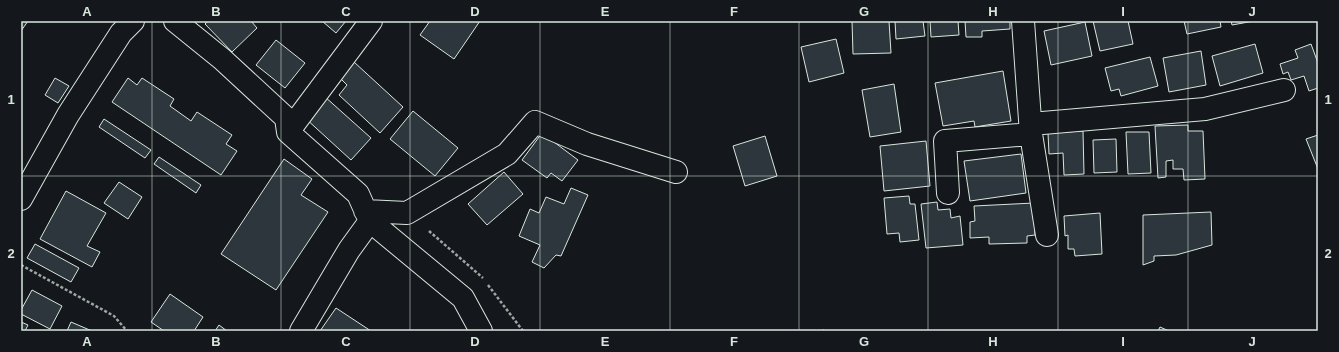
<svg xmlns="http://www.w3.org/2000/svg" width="1339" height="352" font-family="Arial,sans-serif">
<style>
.building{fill:#2c363c;stroke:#d8e6dc}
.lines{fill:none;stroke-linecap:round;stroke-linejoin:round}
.minor-casing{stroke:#d8e6dc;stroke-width:24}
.path{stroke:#9da8a2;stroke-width:2.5;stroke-dasharray:3 2;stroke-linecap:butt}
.minor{stroke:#14181c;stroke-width:22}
.grid{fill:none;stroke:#d8e6dc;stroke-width:1;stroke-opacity:0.55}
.neatline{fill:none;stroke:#d8e6dc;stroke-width:1.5}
.grid-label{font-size:13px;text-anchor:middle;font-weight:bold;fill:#d8e6dc}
</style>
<rect width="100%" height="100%" fill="#14181c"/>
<path class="building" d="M21 21H28L21 31Z
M208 21H251L257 28 232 52 205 24Z
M322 21H346L336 33Z
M430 21H480L454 59 420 35Z
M852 21H889L891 53 853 54Z
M895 21H923L925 36 896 39Z
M930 21H958L959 35 931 37Z
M965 21H1010V29L982 31V37H966Z
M1093 21H1128L1133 44 1100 51Z
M1184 21H1220L1221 27 1187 34Z
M1231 21H1254L1232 25Z
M1085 22 1092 56 1051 65 1044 31Z
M836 39 844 73 809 82 801 47Z
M276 40 305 63 285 88 256 65Z
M1255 44 1263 73 1220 86 1212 56Z
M1311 44 1318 63V88L1309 91 1304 76 1291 80 1288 72 1283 74 1280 64 1298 58 1295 50Z
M1201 51 1206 85 1169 92 1163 58Z
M1150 57 1158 86 1121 96 1119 89 1111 91 1105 68Z
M354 62 403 107 380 133 339 95 347 85 340 78Z
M1003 71 1011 121 975 127 974 121 943 126 935 83Z
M55 78 69 86 58 103 45 95Z
M128 78 137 85 142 78 174 99 170 106 191 121 197 112 232 135 226 144 237 151 221 175 112 102Z
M894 84 901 132 870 137 862 90Z
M324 96 371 138 351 160 304 117Z
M413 111 458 148 435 176 390 139Z
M104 119 151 150 145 158 99 127Z
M1188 125V131H1203L1205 179 1184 180 1183 169H1173V160L1166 161V177L1158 178 1155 126Z
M1083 131 1084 174 1064 175 1063 153 1049 154 1048 133Z
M1126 132H1149L1151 173 1128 174Z
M542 133 578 160 562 181 551 173 547 178 522 160Z
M1318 135V169L1306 139Z
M765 136 777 176 745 186 733 146Z
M1116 139 1117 172 1094 173 1093 140Z
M926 141 930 186 884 191 880 146Z
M1021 154 1026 193 970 201 964 161Z
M159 157 201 185 196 193 154 164Z
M284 159 312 179 301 195 328 212 276 290 221 254Z
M504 172 523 194 487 225 468 204Z
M119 182 142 197 128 219 104 203Z
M571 188 588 195 561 256 556 255 544 268 532 262 540 245 519 236 530 209 539 213 546 197 564 204Z
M66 191 106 213 87 246 100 252 92 267 40 239Z
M909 196 910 204H915L919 240 900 242 899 233 887 234 884 198Z
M937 202 938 210 950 209 951 218 960 216 963 245 926 248 921 204Z
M1034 203 1035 235 1027 236V243L989 244V237L970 238V222L975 221 974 206Z
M1211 212 1212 245 1176 255 1154 256V261L1143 265V215Z
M1100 213 1102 254 1075 256 1074 249H1068V235L1065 236 1064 216Z
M35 244 79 268 71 282 27 258Z
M32 290 62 306 50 329 21 314V310Z
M170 294 203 317 194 331H164L151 322Z
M336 308 371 331H320Z
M21 322 28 325 25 331H21Z
M71 322 92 331H67Z
M219 325 227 331H215Z
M1160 327 1169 331H1158Z"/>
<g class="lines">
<defs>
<path id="minor" d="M175 21 222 59 286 118 288 132 358 194 370 221 349 250 301 331
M1023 21 1031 134 1047 235
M1031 124 1205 109 1284 90
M288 132 371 21
M948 193 945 141 1031 134
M21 199 68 115 121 33 133 21
M365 211 407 213 507 154 535 122 587 144 676 172
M370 221 463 298 481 331"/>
</defs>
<use href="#minor" class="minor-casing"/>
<path class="path" d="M429 231 483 278
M21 265 114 316 127 331
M488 285 523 331
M823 331 824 330"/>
<use href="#minor" class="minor"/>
</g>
<path class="grid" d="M152 21V331M281 21V331M410 21V331M540 21V331M670 21V331M799 21V331M928 21V331M1058 21V331M1188 21V331M21 176H1318"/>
<rect width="1339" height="352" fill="none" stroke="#14181c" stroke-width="44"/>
<rect x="22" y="22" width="1295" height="308" class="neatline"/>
<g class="grid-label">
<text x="87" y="16">A</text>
<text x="216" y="16">B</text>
<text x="346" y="16">C</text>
<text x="475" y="16">D</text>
<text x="605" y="16">E</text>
<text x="734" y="16">F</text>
<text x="864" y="16">G</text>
<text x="993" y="16">H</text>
<text x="1123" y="16">I</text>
<text x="1252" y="16">J</text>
<text x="11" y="104">1</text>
<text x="1328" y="104">1</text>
<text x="11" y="258">2</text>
<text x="1328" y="258">2</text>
<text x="87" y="346">A</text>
<text x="216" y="346">B</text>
<text x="346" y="346">C</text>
<text x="475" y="346">D</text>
<text x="605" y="346">E</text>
<text x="734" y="346">F</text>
<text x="864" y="346">G</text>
<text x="993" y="346">H</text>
<text x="1123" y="346">I</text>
<text x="1252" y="346">J</text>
</g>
</svg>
